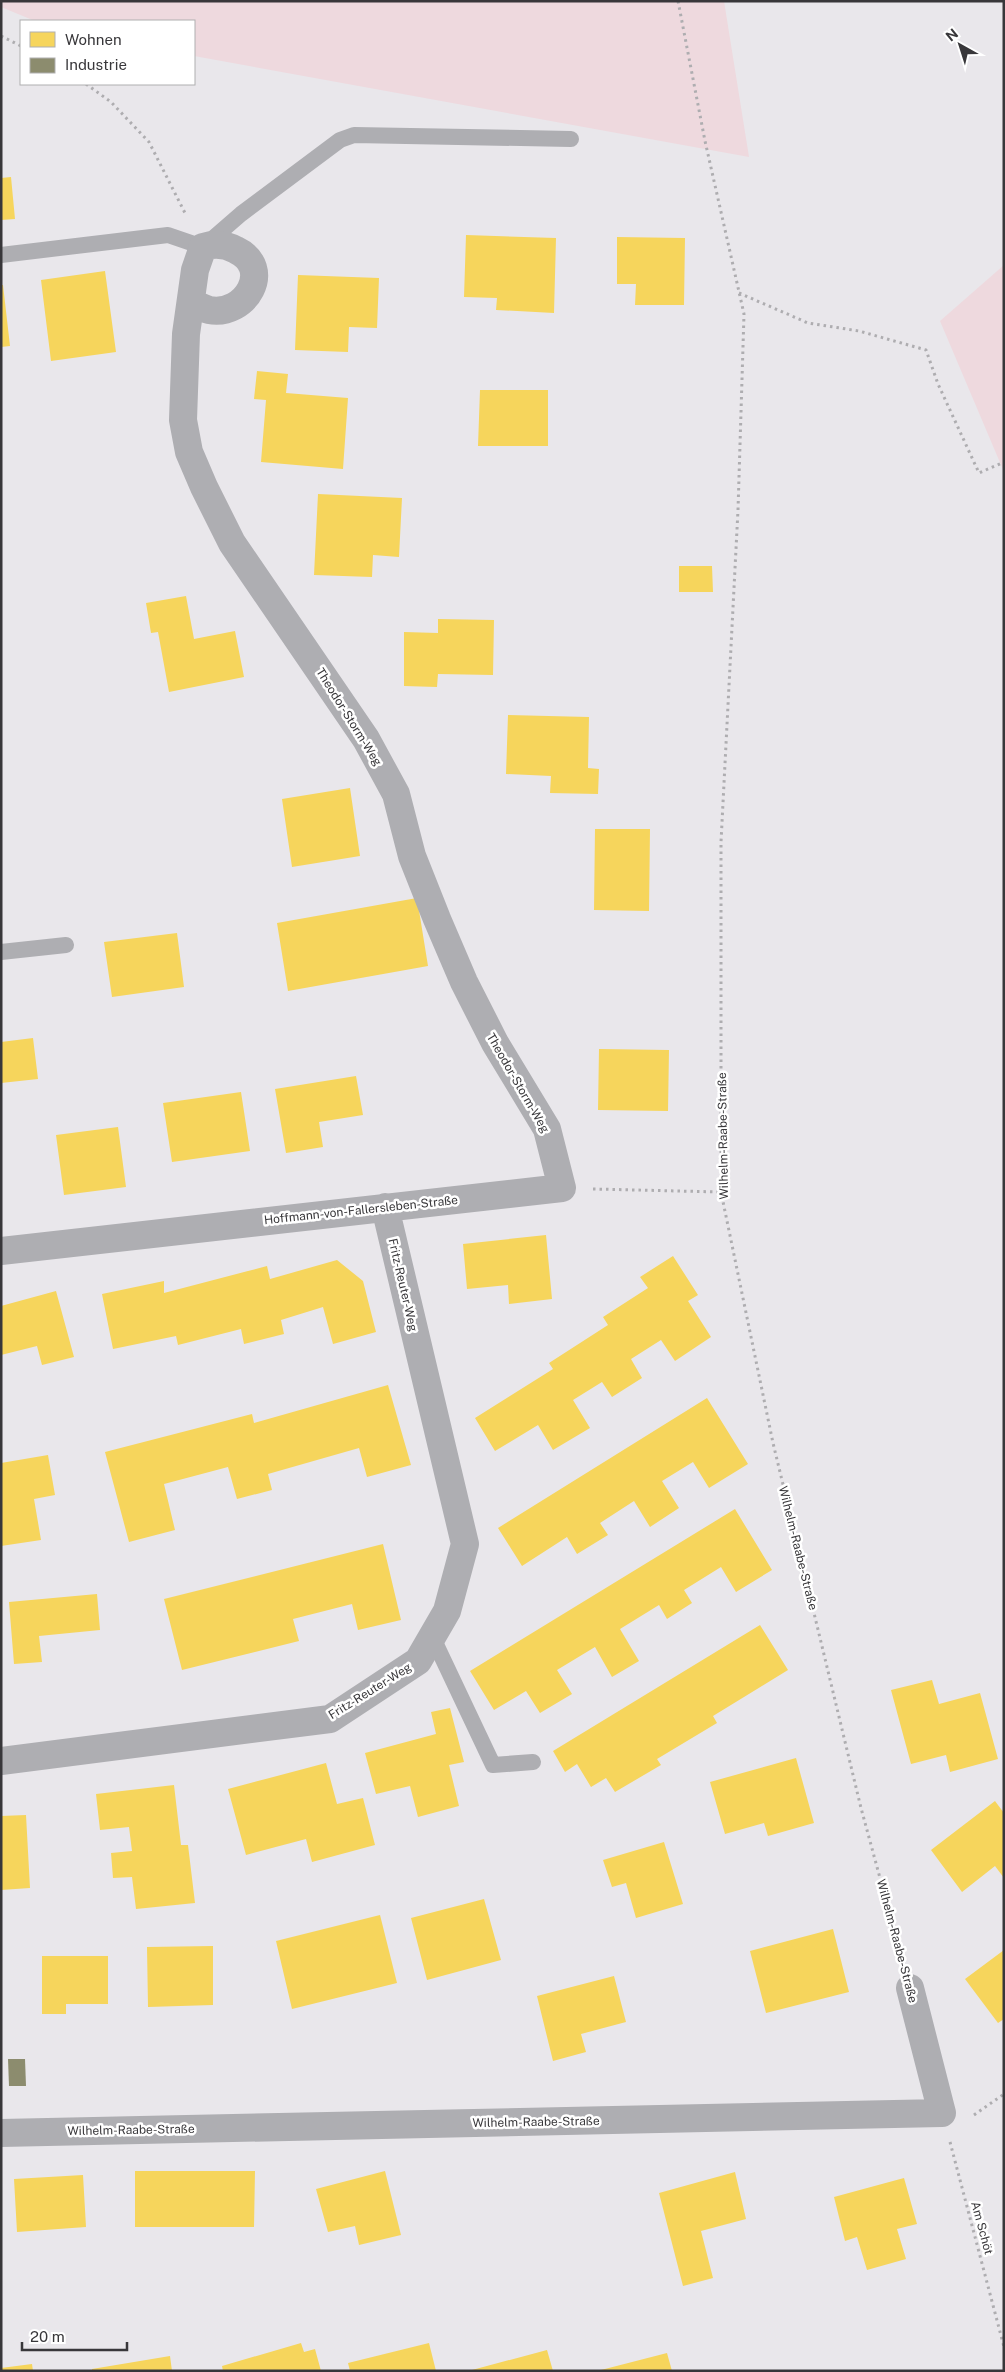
<svg xmlns="http://www.w3.org/2000/svg" width="1005" height="2372" font-family="'Public Sans',sans-serif">
<style>
.green{fill:#eed9de}
.homes{fill:#f6d55c}
.industry{fill:#8c8c6e}
.lines{fill:none;stroke-linecap:round;stroke-linejoin:round}
.path{stroke:#aeadb0;stroke-width:3;stroke-dasharray:2.5 4;stroke-linecap:butt}
.lane{stroke:#aeaeb2;stroke-width:16}
.street{stroke:#aeaeb2;stroke-width:28}
.labels{text-anchor:middle;stroke-width:5;stroke-linejoin:round;paint-order:stroke}
.street-label{font-size:12px;fill:#38373a;stroke:#fff}
</style>
<rect width="100%" height="100%" fill="#e9e7eb"/>
<path class="green" d="M1 1H724L749 157 194 56V21H35L1 7Z
M1004 265V472L940 321Z"/>
<path class="homes" d="M11 177 15 219 1 220V178Z
M466 235 556 238 554 313 496 310 497 298 464 297Z
M617 237 685 238 684 305H635L636 284H617Z
M105 271 116 352 51 361 41 280Z
M298 275 379 278 377 328 349 327 348 352 295 350Z
M1 285H3L10 346 1 347Z
M257 371 288 374 286 393 348 398 343 469 261 462 266 400 254 399Z
M480 390H548V446H478Z
M318 494 402 498 399 557 373 555 372 577 314 575Z
M679 566H712L713 592H679Z
M186 596 194 639 235 631 244 677 169 692 158 632 151 633 146 603Z
M438 619 494 620 493 675 438 674 437 687 404 686V632L438 633Z
M508 715 589 717 588 768 599 769 598 794 550 793 551 776 506 774Z
M350 788 360 856 292 867 282 799Z
M595 829H650L649 911 594 910Z
M417 898 428 966 288 991 277 923Z
M177 933 184 987 112 997 104 942Z
M33 1038 38 1079 1 1083V1042Z
M599 1049 669 1050 668 1111 598 1110Z
M356 1076 363 1115 319 1122 323 1147 286 1153 275 1089Z
M241 1092 250 1151 172 1162 163 1103Z
M118 1127 126 1187 64 1195 56 1135Z
M546 1235 552 1299 509 1304 508 1285 467 1289 463 1244Z
M673 1256 698 1295 688 1301 711 1337 675 1361 661 1340 631 1359 642 1378 612 1397 602 1382 573 1400 590 1428 553 1450 538 1425 495 1451 475 1418 553 1369 549 1363 608 1325 603 1317 648 1288 640 1277Z
M337 1260 363 1281 376 1332 333 1344 323 1307 281 1320 284 1334 244 1344 241 1329 178 1345 176 1336 113 1349 102 1294 164 1281V1293L267 1266 270 1279Z
M56 1291 74 1357 42 1365 37 1346 1 1355V1306Z
M388 1385 411 1465 367 1477 359 1448 268 1474 272 1490 237 1499 228 1467 164 1484 175 1530 129 1542 105 1452 252 1414 254 1423Z
M707 1398 748 1464 709 1488 693 1462 662 1481 679 1508 650 1527 634 1501 600 1523 608 1535 577 1554 567 1537 522 1566 498 1528Z
M48 1455 55 1495 34 1499 41 1540 1 1546V1463Z
M735 1509 772 1570 736 1592 721 1567 684 1590 692 1603 667 1619 659 1605 620 1629 639 1661 612 1677 595 1647 557 1670 572 1694 540 1713 526 1691 494 1710 470 1671Z
M383 1544 401 1620 358 1630 352 1604 293 1619 299 1641 182 1670 164 1599Z
M97 1594 100 1630 39 1636 42 1662 14 1664 9 1602Z
M760 1625 788 1670 713 1716 717 1723 657 1759 661 1765 615 1792 606 1778 591 1787 577 1764 565 1772 553 1751Z
M932 1680 939 1704 980 1693 998 1759 950 1772 946 1755 911 1764 891 1690Z
M450 1708 464 1762 449 1765 459 1806 418 1817 410 1786 376 1794 365 1753 436 1734 431 1712Z
M796 1758 814 1823 768 1836 764 1823 725 1834 710 1782Z
M326 1763 337 1804 363 1798 375 1845 312 1862 306 1839 246 1855 228 1789Z
M174 1785 181 1845H188L195 1903 136 1909 132 1877 113 1878 111 1853 132 1851 129 1827 100 1830 96 1794Z
M995 1801 1004 1813V1878L995 1866 962 1892 931 1850Z
M26 1815 30 1888 1 1890V1816Z
M664 1842 683 1904 636 1918 626 1883 612 1887 603 1860Z
M484 1899 501 1960 427 1980 411 1918Z
M380 1915 397 1983 292 2009 276 1941Z
M833 1929 849 1992 766 2013 750 1951Z
M213 1946V2005L148 2007 147 1947Z
M1004 1950V2019L998 2023 965 1979Z
M42 1956H108V2004H66V2014H42Z
M614 1976 626 2022 581 2034 586 2052 553 2061 537 1996Z
M135 2171H255L254 2227H135Z
M385 2171 401 2235 359 2245 355 2226 328 2232 316 2189Z
M735 2172 746 2219 701 2231 713 2278 683 2286 659 2193Z
M83 2175 86 2227 17 2232 14 2179Z
M904 2178 917 2224 897 2229 906 2259 867 2270 857 2237 845 2241 834 2197Z
M301 2343 304 2352 315 2349 321 2371H223L222 2366Z
M429 2343 436 2371H350L348 2363Z
M547 2350 553 2371H472V2370Z
M667 2353 672 2371H601V2370Z
M170 2356 172 2371H92V2369Z
M32 2364 33 2371H1V2368Z"/>
<path class="industry" d="M8 2059H25L26 2086H9Z"/>
<g class="lines">
<path class="path" d="M678 1 705 141 744 314 738 510 721 842V1192L773 1443 861 1808 902 1959
M1 36 21 46
M86 84 111 102 149 142 185 213
M739 293 808 323 859 331 926 350 938 384 979 473 1004 462
M593 1189 721 1192
M974 2115 1004 2094
M950 2142 1004 2347"/>
<path class="lane" d="M1 255 168 235 203 247 241 214 340 140 354 135 571 139
M1 952 66 945
M432 1636 493 1765 533 1762"/>
<path class="street" d="M1 1251 562 1188 547 1129 495 1043 464 982 437 919 412 856 396 794 366 739 232 543 204 487 189 452 183 420 186 334 195 270 203 247C215 243 225 244 236 250 274 268 246 317 209 310 203 308 197 305 191 303
M1 1761 330 1719 418 1661 447 1611 465 1544 385 1207
M1 2133 942 2113 910 1988"/>
</g>
<g class="labels">
<g class="street-label">
<text transform="translate(349 717) rotate(58)" y="4">Theodor-Storm-Weg</text>
<text transform="translate(518 1083) rotate(60)" y="4">Theodor-Storm-Weg</text>
<text transform="translate(723 1136) rotate(-91)" y="4">Wilhelm-Raabe-Straße</text>
<text transform="translate(361 1210) rotate(-6)" y="4">Hoffmann-von-Fallersleben-Straße</text>
<text transform="translate(403 1285) rotate(77)" y="4">Fritz-Reuter-Weg</text>
<text transform="translate(798 1548) rotate(76)" y="4">Wilhelm-Raabe-Straße</text>
<text transform="translate(370 1691) rotate(-32)" y="4">Fritz-Reuter-Weg</text>
<text transform="translate(897 1941) rotate(75)" y="4">Wilhelm-Raabe-Straße</text>
<text transform="translate(536 2122) rotate(-1)" y="4">Wilhelm-Raabe-Straße</text>
<text transform="translate(131 2130) rotate(-1)" y="4">Wilhelm-Raabe-Straße</text>
<text transform="translate(982 2228) rotate(75)" y="4">Am Schöt</text>
</g>
</g>
<rect width="1005" height="2372" fill="none" stroke="#38373a" stroke-width="5"/>
<rect x="20" y="20" width="175" height="65" fill="#ffffff" stroke="#afafb0"/>
<rect x="30" y="32" width="25" height="15" fill="#f6d55c" stroke="#afafb0"/>
<text x="65" y="45" font-size="15" fill="#38373a">Wohnen</text>
<rect x="30" y="58" width="25" height="15" fill="#8c8c6e" stroke="#afafb0"/>
<text x="65" y="70" font-size="15" fill="#38373a">Industrie</text>
<g transform="translate(960 45) rotate(321)" stroke="#ffffff" stroke-width="4" paint-order="stroke">
<path d="M0-4L9 19L0 12L-9 19Z" fill="#38373a"/>
<text y="-8" font-size="14" font-weight="bold" text-anchor="middle" fill="#38373a">N</text>
</g>
<path d="M22 2342v8h105v-8" fill="none" stroke="#38373a" stroke-width="2.5"/>
<text x="30" y="2342" font-size="15" fill="#38373a" stroke="#ffffff" stroke-width="4" paint-order="stroke">20 m</text>
</svg>
